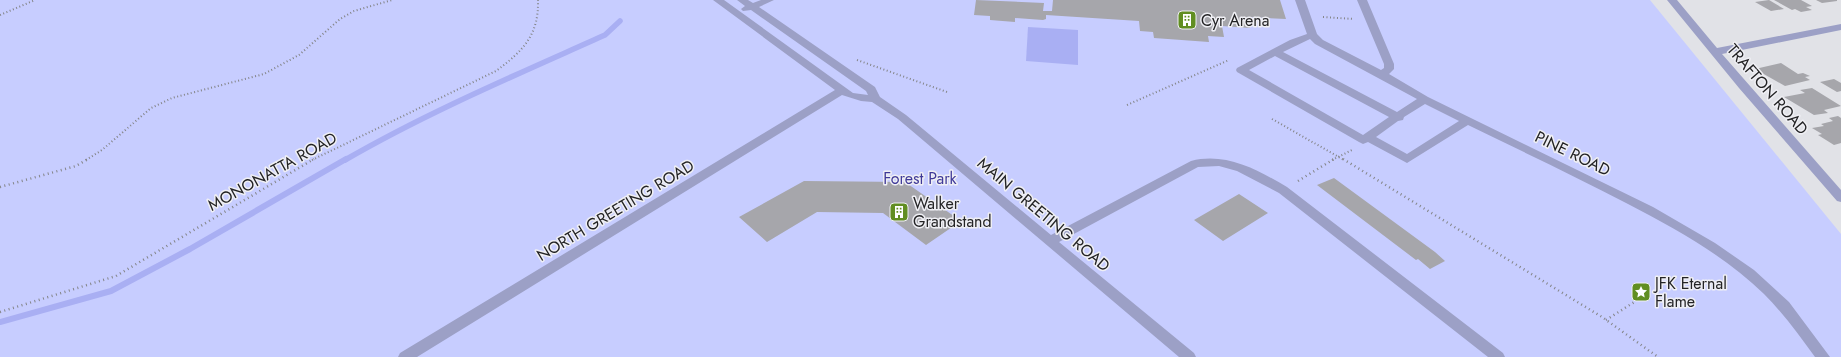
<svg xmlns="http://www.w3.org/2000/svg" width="1841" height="357" font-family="Jost,sans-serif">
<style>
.green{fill:#c7cdff}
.water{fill:#a9aff3}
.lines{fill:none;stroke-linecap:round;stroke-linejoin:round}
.stream-far1{stroke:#a9aff3;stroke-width:5.5}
.stream{stroke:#a9aff3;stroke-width:6}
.building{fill:#a6a6ab}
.path-far1{stroke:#848588;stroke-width:2;stroke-dasharray:1 2.5;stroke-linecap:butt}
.path{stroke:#848588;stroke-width:2.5;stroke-dasharray:1 3.5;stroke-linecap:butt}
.minor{fill:#9ca0c6;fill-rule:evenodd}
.labels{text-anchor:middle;stroke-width:3;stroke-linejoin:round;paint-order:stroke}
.poi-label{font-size:16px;fill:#232325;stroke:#efeff4;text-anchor:start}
.street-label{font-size:16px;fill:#232325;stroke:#efeff4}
.park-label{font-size:16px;fill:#3f3998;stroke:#efeff4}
</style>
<rect width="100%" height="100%" fill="#e1e2e7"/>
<path class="green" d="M0 0H1650L1841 234V357H0Z"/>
<path class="water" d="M1028 27 1078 30V65L1026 61Z"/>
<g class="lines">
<path class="stream-far1" d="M345 160C428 112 518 74 605 35L620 21"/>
<path class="stream" d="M0 322 111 291 190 249 346 159"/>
</g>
<path class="building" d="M976 0 1044 3 1043 11H1052L1053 0H1280L1286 19 1247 17 1250 28 1222 26 1224 37 1208 36 1209 42 1154 38 1153 32 1140 31 1139 21 1046 15V19L1043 20 1015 18V22L990 20V16L974 15Z
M1769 0 1784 9 1771 11 1755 2Z
M1774 0H1801L1812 6 1806 7 1812 10 1801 12 1795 9 1792 10Z
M1816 0H1837V1L1822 3Z
M1781 63 1798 74 1803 73 1810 76 1805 77 1810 80 1785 86 1755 69Z
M1834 79 1841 83V91L1837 92 1820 82Z
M1812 88 1841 106 1824 110 1828 113 1814 115 1784 97 1805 93 1800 90Z
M1838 116 1841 118V143L1834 145 1818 135 1822 134 1812 128 1824 126 1821 124 1833 121 1829 118Z
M1334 178 1435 252 1445 261 1430 269 1418 259 1416 260 1317 185Z
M804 181 905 182 961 221 926 245 883 213 817 212 767 242 739 217Z
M1239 194 1268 213 1223 241 1194 220Z"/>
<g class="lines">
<path class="path-far1" d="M0 15 35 0
M1323 17 1354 19
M857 60 947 92
M1127 105 1229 60
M1272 119 1344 160
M86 160 102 150 151 108 172 98 264 74 299 55 340 19 354 11 392 0
M312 160 496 71C523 51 539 35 538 0
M1332 160 1352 150"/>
<path class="path" d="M1343 159 1602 317 1658 357
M1298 181 1334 159
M0 187 76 166 88 159
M0 312 116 276 314 159
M1606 320 1636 301"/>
<path class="minor" d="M713 0H724L853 93 868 95 866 91 751 10 743 11 741 9 745 6 737 0H748L753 3 761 0H774L759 7 875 87 880 97 906 115 1051 235 1191 161C1226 152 1258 170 1287 187L1503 353 1505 357H1488L1279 193 1237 171 1219 166 1198 167 1059 242 1194 353 1196 357H1179L898 119 872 102 861 101 842 95 417 357H398L400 353 835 90Z
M1295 0H1305L1317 34 1323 40 1381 70 1384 68V64L1357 0H1367L1394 64V69L1389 74 1428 97 1653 207 1715 243 1754 270 1789 302 1830 357H1815C1799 335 1783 313 1764 294 1725 256 1676 229 1628 204 1575 176 1521 151 1468 125L1407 163 1368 142 1363 144 1359 142 1237 72 1236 70 1237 68 1290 40 1307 34ZM1310 39 1315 44 1417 99 1397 112 1283 52ZM1275 56 1389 117 1363 135 1249 70ZM1425 104 1459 121 1407 154 1376 137 1398 121 1403 120 1404 117Z
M1667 0H1677L1717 48 1841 24V30L1722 54 1841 190V202L1837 201 1739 88Z"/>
</g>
<defs>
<symbol id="building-square" viewBox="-11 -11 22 22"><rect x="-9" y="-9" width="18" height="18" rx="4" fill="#618e21" stroke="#efeff4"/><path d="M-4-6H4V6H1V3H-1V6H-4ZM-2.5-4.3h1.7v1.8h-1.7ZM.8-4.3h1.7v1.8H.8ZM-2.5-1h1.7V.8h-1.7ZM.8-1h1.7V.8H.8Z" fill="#fff"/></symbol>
<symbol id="sight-square" viewBox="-11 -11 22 22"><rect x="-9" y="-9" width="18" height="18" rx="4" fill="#618e21" stroke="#efeff4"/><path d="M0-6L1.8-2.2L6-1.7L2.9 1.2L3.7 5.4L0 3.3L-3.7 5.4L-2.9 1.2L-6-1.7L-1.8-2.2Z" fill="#fff"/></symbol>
</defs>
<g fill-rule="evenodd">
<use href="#building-square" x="1176" y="9" width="22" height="22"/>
<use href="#building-square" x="888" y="201" width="22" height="22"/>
<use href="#sight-square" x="1630" y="281" width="22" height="22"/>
</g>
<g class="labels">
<g class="poi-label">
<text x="1201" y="26">Cyr Arena</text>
<text x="913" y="209">Walker<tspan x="913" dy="18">Grandstand</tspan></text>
<text x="1655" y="289">JFK Eternal<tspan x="1655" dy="18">Flame</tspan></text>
</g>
<g class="street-label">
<text transform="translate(1768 89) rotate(49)" y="6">TRAFTON ROAD</text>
<text transform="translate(1573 153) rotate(26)" y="6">PINE ROAD</text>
<text transform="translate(272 171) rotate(-29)" y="6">MONONATTA ROAD</text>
<text transform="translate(615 210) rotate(-31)" y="6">NORTH GREETING ROAD</text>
<text transform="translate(1044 214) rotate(40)" y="6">MAIN GREETING ROAD</text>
</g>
<g class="park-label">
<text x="920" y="184">Forest Park</text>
</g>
</g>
</svg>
